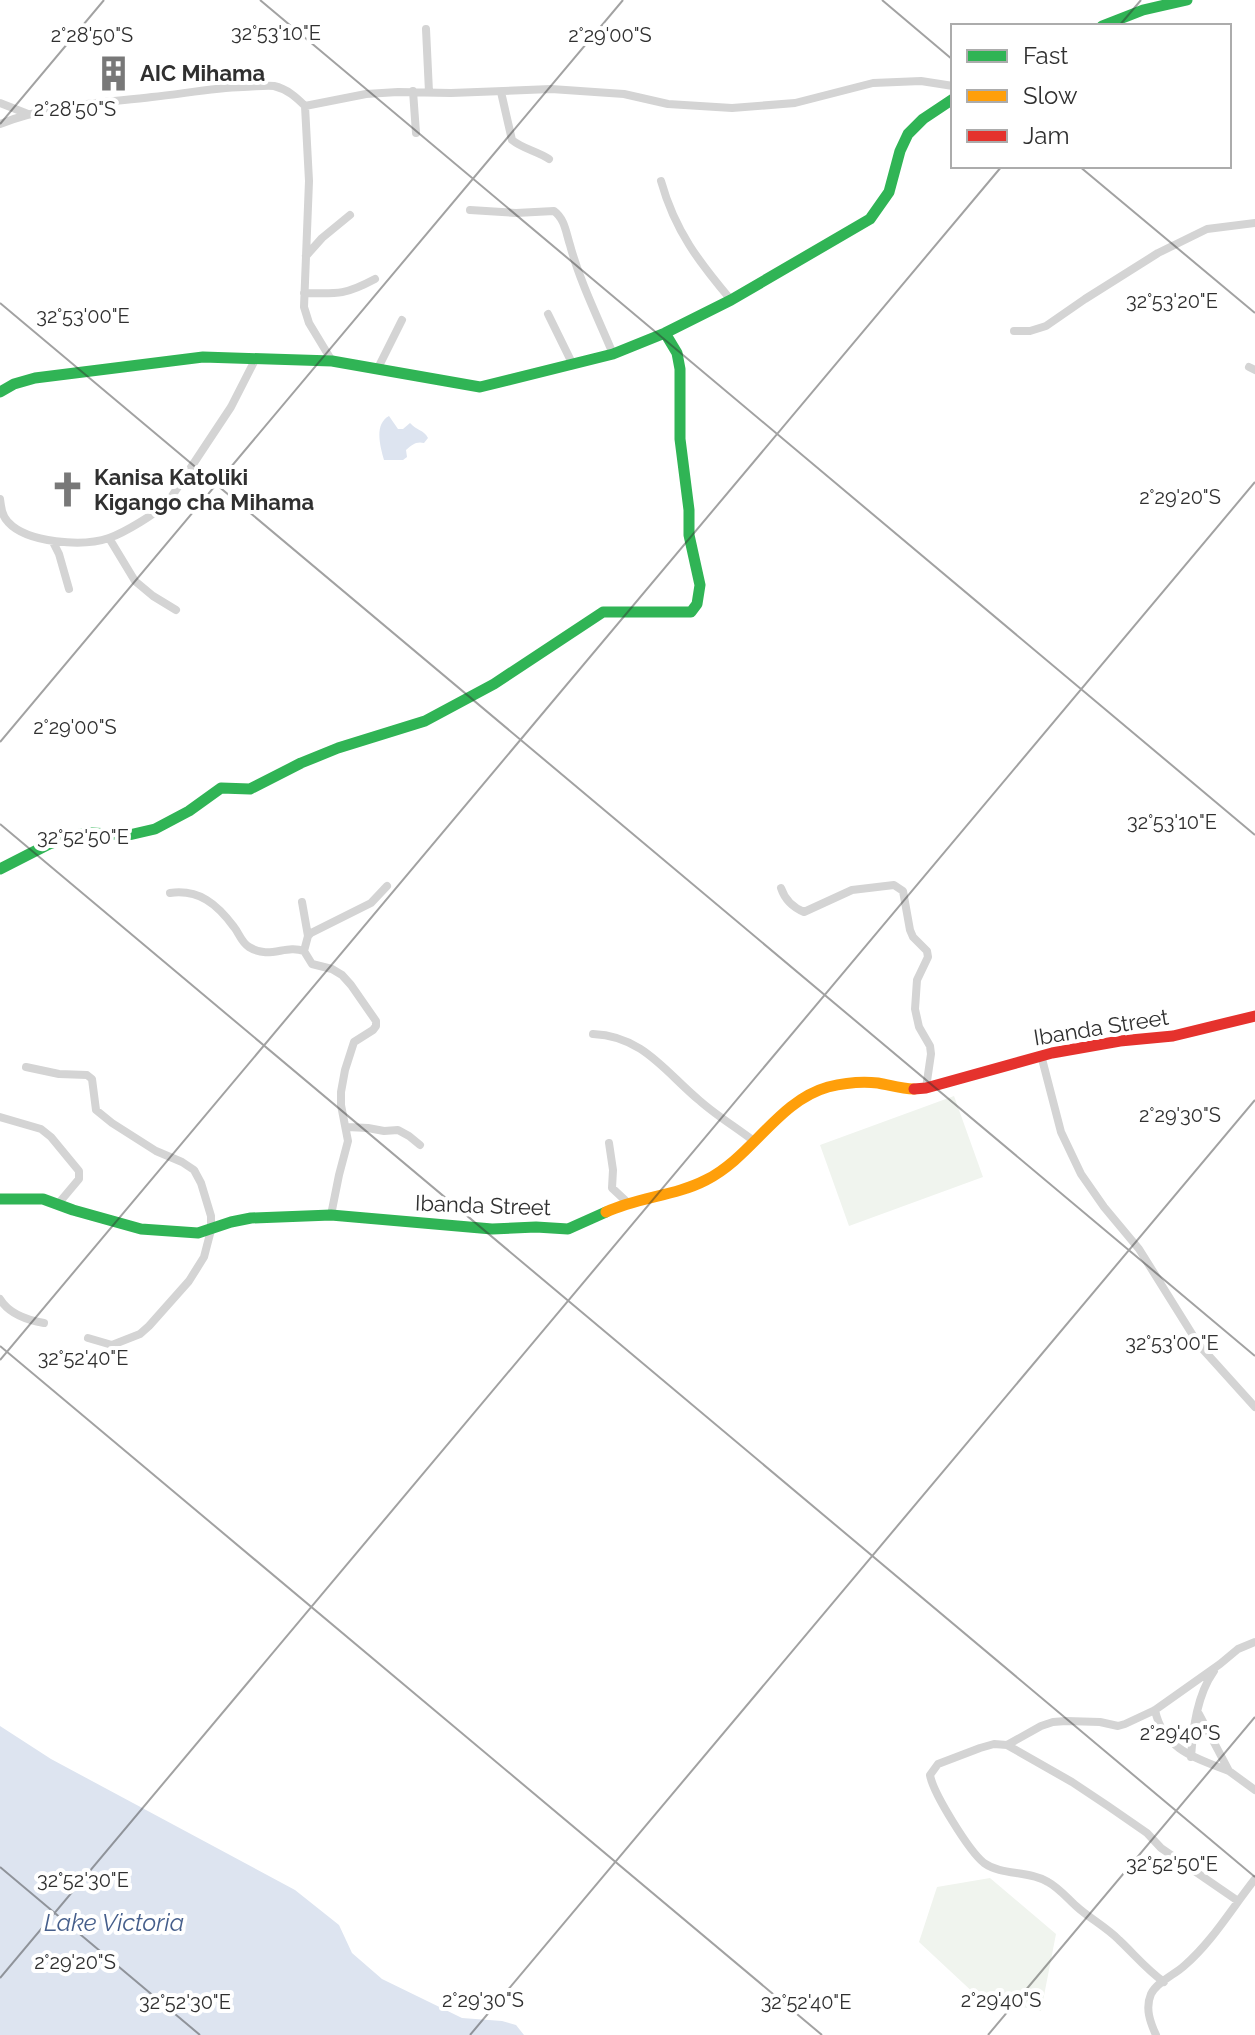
<svg xmlns="http://www.w3.org/2000/svg" width="1255" height="2035" font-family="Raleway,sans-serif">
<style>
.green{fill:#f0f4ee}
.water{fill:#dde4f0}
.lines{fill:none;stroke-linecap:round;stroke-linejoin:round}
.street{stroke:#d4d4d4;stroke-width:8}
.fast{stroke:#30b455;stroke-width:11}
.slow{stroke:#ff9f0a;stroke-width:11}
.jam{stroke:#e5322d;stroke-width:11}
.ticks{fill:none;stroke:#303030;stroke-width:2;stroke-opacity:0.45}
.labels{text-anchor:middle;stroke-width:8;stroke-linejoin:round;paint-order:stroke}
.poi-label{font-size:22px;font-weight:bold;fill:#303030;stroke:#fff;text-anchor:start}
.street-label{font-size:22px;fill:#303030;stroke:#fff}
.water-label{font-size:24px;font-style:italic;fill:#455e8b;stroke:#fff}
.ticks-label{font-size:20px;text-anchor:middle;fill:#303030;stroke:#fff;stroke-width:8;stroke-linejoin:round;paint-order:stroke}
</style>
<rect width="100%" height="100%" fill="#fff"/>
<path class="green" d="M954 1096 983 1177 849 1226 820 1145Z
M990 1878 1056 1934 1041 2011 978 1997 919 1942 937 1887Z"/>
<path class="water" d="M389 416 398 429H403L410 423C416 430 424 430 428 438L424 443C416 441 412 445 406 450L407 457 403 460H384C380 446 374 424 389 416Z
M0 1726 51 1759 295 1890 339 1925 352 1953 382 1979 462 2018 502 2021 516 2025 524 2035H0Z"/>
<g class="lines">
<path class="street" d="M426 29 429 92
M413 91 416 133
M501 92 512 140C523 149 537 151 549 159
M0 103 28 114
M305 106 366 94 398 92 451 93 551 89 624 94 668 104 732 108 795 103 873 83 921 81 953 86
M0 124C47 105 101 103 152 97 182 94 212 88 243 87 253 87 264 85 274 86 287 89 296 97 305 106L309 181 304 307 309 323 332 361
M661 181C675 231 699 262 731 300
M470 210 516 213 554 211C565 219 566 233 570 245 580 282 598 318 613 354
M306 256 322 238 350 215
M304 293C338 294 345 295 375 279
M548 314 573 365
M1014 331H1030L1046 326 1085 299 1158 253 1207 229 1255 223
M1249 367 1255 370
M378 368 402 320
M0 499C1 507 2 516 8 522 27 543 83 547 109 538 124 533 157 513 168 502L231 407 256 358
M109 538 135 581 153 596 176 610
M53 542 59 554 69 589
M781 888C785 900 792 907 804 912L852 890 894 885 903 891 910 930 913 937 927 951 928 957 917 980 915 1009 919 1027 930 1046 931 1054 926 1088
M170 893C199 889 217 904 234 927 239 933 241 942 249 947 270 960 285 944 304 951L312 964 332 969 342 975 351 985 376 1021V1026L373 1030 354 1042 345 1070 341 1092V1105L348 1141 339 1175 331 1215
M302 902 308 936
M304 951 308 936 311 933 371 903 387 886
M593 1034C643 1036 665 1072 700 1101 717 1116 737 1128 755 1142
M1041 1055 1061 1132 1081 1174 1104 1207 1139 1249 1199 1345 1255 1407
M26 1067 59 1074 87 1075 92 1079 96 1110 112 1123 156 1151 182 1162 194 1170 201 1183 211 1216V1230L204 1257 189 1281 149 1326 140 1334 112 1345 88 1338
M0 1117 41 1129 51 1137 79 1171V1179L58 1204
M347 1127 368 1128 384 1131 398 1130 409 1136 420 1145
M609 1143 613 1170 612 1188 627 1202
M0 1299C9 1314 27 1320 44 1323
M1155 1710C1163 1749 1195 1758 1229 1771
M1199 1714 1229 1771 1255 1790
M1007 1745 1072 1782 1108 1806 1147 1833 1161 1848 1238 1901
M1191 1757C1193 1728 1197 1695 1214 1671
M1164 1982C1147 1970 1134 1954 1119 1940 1106 1927 1089 1918 1076 1906 1067 1898 1059 1888 1048 1882 1028 1870 1002 1876 984 1863 969 1851 933 1793 930 1775L938 1764 980 1748 994 1744 1007 1745 1041 1726 1053 1722 1066 1721 1100 1722 1118 1726 1125 1724 1155 1710 1220 1664 1238 1649 1255 1642
M1156 2035C1150 2022 1145 2008 1151 1994 1157 1982 1174 1975 1184 1966 1212 1942 1232 1908 1255 1879"/>
<path class="fast" d="M1102 26 1143 10 1187 0
M0 392 14 384 35 378 203 357 332 361 480 387 613 354 665 333 731 300 870 219 889 192 900 151 908 134 923 119 953 99
M0 869 49 844 80 834 92 833 129 835 155 829 189 811 221 788 250 789 301 763 338 748 425 721 494 684 603 612H691L697 604 700 585 689 535V510L680 439V369L677 353 665 333
M0 1199H43L73 1210 141 1229 198 1233 231 1222 251 1218 331 1215 492 1229 536 1227 568 1229 606 1212"/>
<path class="slow" d="M606 1212C639 1197 675 1196 706 1180 752 1157 778 1101 828 1087 844 1083 862 1081 878 1083 890 1085 901 1089 914 1089"/>
<path class="jam" d="M914 1089 926 1088 1052 1053 1120 1041 1173 1036 1255 1016"/>
</g>
<path class="ticks" d="M260 0 1255 835M882 0 953 60M1119 26 1141 0M0 124 104 0M1079 166 1255 313M0 303 1255 1356M0 742 623 0M0 824 1255 1877M0 1346 822 2035M0 1360 1002 166M0 1867 200 2035M0 1978 1255 482M470 2035 1255 1100M988 2035 1255 1717"/>
<defs>
<symbol id="building-bare" viewBox="-9 -9 18 18"><path d="M-4-6H4V6H1V3H-1V6H-4ZM-2.5-4.3h1.7v1.8h-1.7ZM.8-4.3h1.7v1.8H.8ZM-2.5-1h1.7V.8h-1.7ZM.8-1h1.7V.8H.8Z" fill="#787878" stroke="#fff" stroke-width="2.5" paint-order="stroke"/></symbol>
<symbol id="church-bare" viewBox="-9 -9 18 18"><path d="M-1.2-6h2.4v3.5h3.3v2.4h-3.3V6h-2.4V-.1h-3.3v-2.4h3.3Z" fill="#787878" stroke="#fff" stroke-width="2.5" paint-order="stroke"/></symbol>
</defs>
<g fill-rule="evenodd">
<use href="#building-bare" x="88" y="48" width="51" height="51"/>
<use href="#church-bare" x="42" y="464" width="51" height="51"/>
</g>
<g class="labels">
<g class="poi-label">
<text x="140" y="81">AIC Mihama</text>
<text x="94" y="485">Kanisa Katoliki<tspan x="94" dy="25">Kigango cha Mihama</tspan></text>
</g>
<g class="street-label">
<text transform="translate(1101 1027) rotate(-9)" y="8">Ibanda Street</text>
<text transform="translate(483 1205) rotate(2)" y="8">Ibanda Street</text>
</g>
<g class="water-label">
<text x="114" y="1931">Lake Victoria</text>
</g>
</g>
<g class="ticks-label">
<text x="276" y="40">32°53'10"E</text>
<text x="92" y="42">2°28'50"S</text>
<text x="610" y="42">2°29'00"S</text>
<text x="75" y="116">2°28'50"S</text>
<text x="1172" y="308">32°53'20"E</text>
<text x="83" y="323">32°53'00"E</text>
<text x="1180" y="504">2°29'20"S</text>
<text x="75" y="734">2°29'00"S</text>
<text x="1172" y="829">32°53'10"E</text>
<text x="83" y="844">32°52'50"E</text>
<text x="1180" y="1122">2°29'30"S</text>
<text x="1172" y="1350">32°53'00"E</text>
<text x="83" y="1365">32°52'40"E</text>
<text x="1180" y="1740">2°29'40"S</text>
<text x="1172" y="1871">32°52'50"E</text>
<text x="83" y="1887">32°52'30"E</text>
<text x="75" y="1969">2°29'20"S</text>
<text x="483" y="2007">2°29'30"S</text>
<text x="1001" y="2007">2°29'40"S</text>
<text x="185" y="2009">32°52'30"E</text>
<text x="806" y="2009">32°52'40"E</text>
</g>
<rect x="951" y="24" width="280" height="144" fill="#ffffff" stroke="#acacac" stroke-width="2"/>
<rect x="967" y="50" width="40" height="12" fill="#30b455" stroke="#acacac" stroke-width="2"/>
<text x="1023" y="64" font-size="24" fill="#303030">Fast</text>
<rect x="967" y="90" width="40" height="12" fill="#ff9f0a" stroke="#acacac" stroke-width="2"/>
<text x="1023" y="104" font-size="24" fill="#303030">Slow</text>
<rect x="967" y="130" width="40" height="12" fill="#e5322d" stroke="#acacac" stroke-width="2"/>
<text x="1023" y="144" font-size="24" fill="#303030">Jam</text>
</svg>
